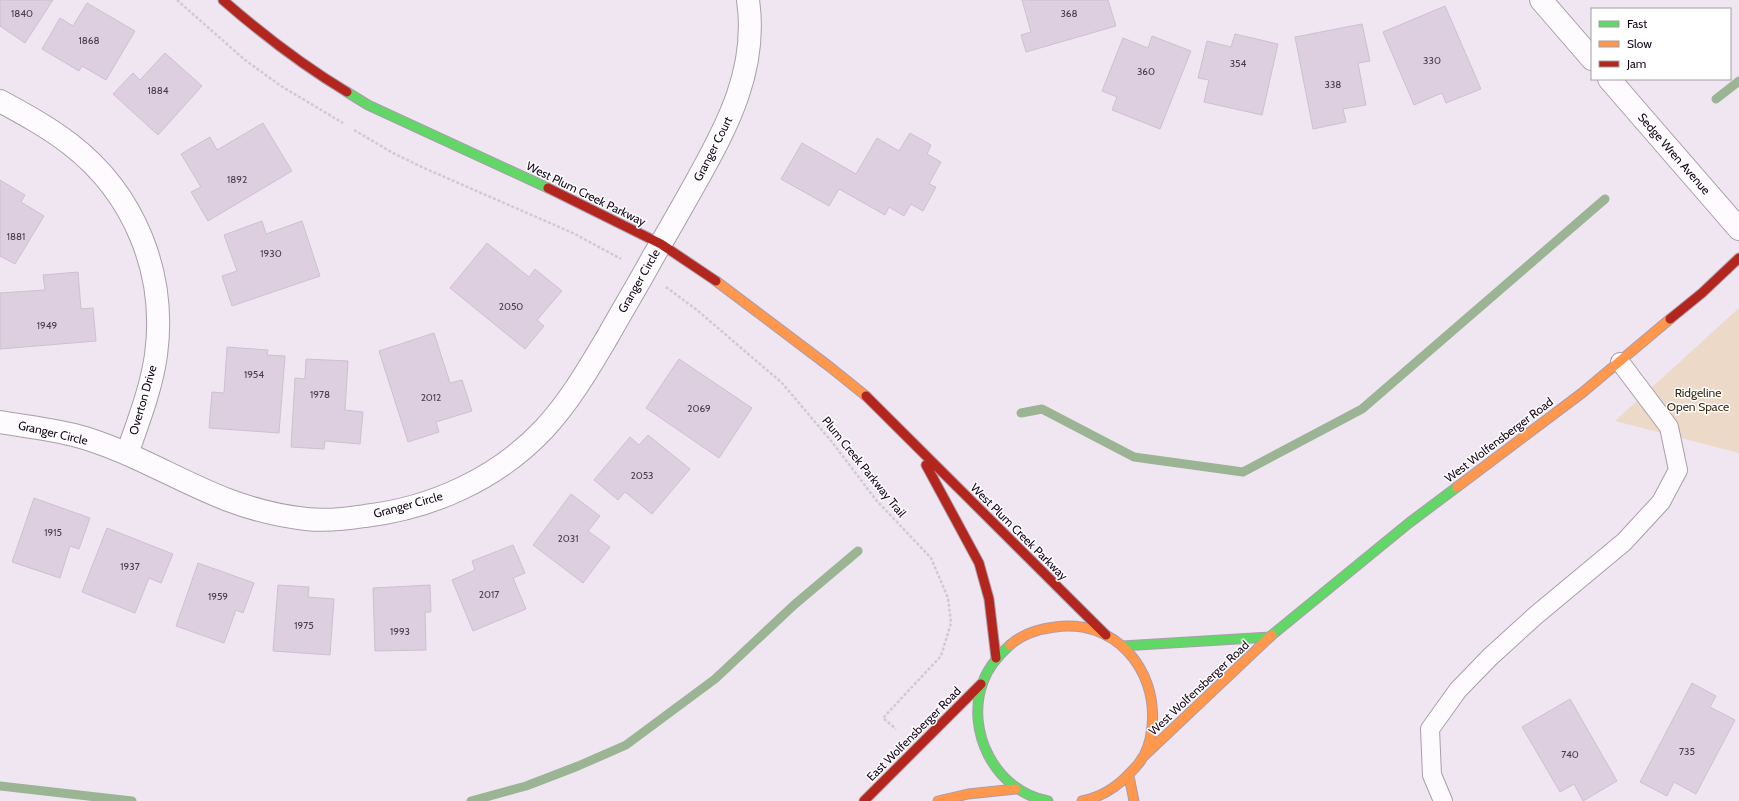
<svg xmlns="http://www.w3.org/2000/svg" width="1739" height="801" font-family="Cabin,sans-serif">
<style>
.green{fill:#ecd9c8}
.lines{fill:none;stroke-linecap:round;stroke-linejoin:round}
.stream{stroke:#9bb494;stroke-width:9}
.building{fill:#ddcfe0;stroke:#cdc0d0}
.lane-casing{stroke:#aa9dac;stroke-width:20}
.street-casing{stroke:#aa9dac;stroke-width:24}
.fast-casing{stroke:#aa9dac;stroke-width:11}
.slow-casing{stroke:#aa9dac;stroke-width:11}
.jam-casing{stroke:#aa9dac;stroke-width:11}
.path{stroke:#cecbcf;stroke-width:2.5;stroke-dasharray:3 2;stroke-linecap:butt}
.lane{stroke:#fdfbfd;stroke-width:18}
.street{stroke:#fdfbfd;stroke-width:22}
.fast{stroke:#63d668;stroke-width:9}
.slow{stroke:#ff974d;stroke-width:9}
.jam{stroke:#b3261e;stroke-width:9}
.labels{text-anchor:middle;stroke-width:3;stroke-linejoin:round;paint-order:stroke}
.number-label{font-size:10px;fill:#4a3b4e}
.street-label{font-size:12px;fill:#17071b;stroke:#fff}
.park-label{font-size:12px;fill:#392a0f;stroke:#fff}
</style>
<rect width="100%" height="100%" fill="#f0e6f2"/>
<path class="green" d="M1739 308V453L1615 421Z"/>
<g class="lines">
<path class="stream" d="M1716 99 1739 81
M1021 413 1042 409 1134 457 1243 472 1362 409 1605 199
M0 786 132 801
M471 801 526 786 578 766 626 745 715 679 794 605 858 551"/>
</g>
<path class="building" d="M0 0H53L25 43 0 26Z
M1022 0H1108L1116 26 1026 52 1021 35 1031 32Z
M87 3 135 31 106 80 82 66 79 71 42 49 60 18 73 26Z
M1445 6 1481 89 1446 103 1442 93 1414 105 1383 32Z
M1362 24 1370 61 1358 63 1366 105 1343 109 1346 122 1313 129 1295 37Z
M1235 34 1278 44 1262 115 1204 102 1209 80 1198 78 1207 41 1231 47Z
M1152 36 1191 51 1160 129 1112 110 1117 97 1102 91 1123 38 1148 48Z
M165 53 202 86 158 135 113 94 133 73 140 80Z
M263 123 292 171 208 221 191 192 201 187 181 154 210 137 217 150Z
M910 133 931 145 927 154 941 162 929 184 936 187 923 211 911 204 904 216 889 207 885 215 839 189 829 206 781 179 802 143 856 174 877 138 899 151Z
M0 180 25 195 21 202 44 216 15 264 0 256Z
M262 221 266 234 302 221 320 276 232 306 222 276 237 271 224 235Z
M487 243 529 277 535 269 562 291 537 320 544 326 525 349 450 288Z
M78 272 81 309 93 308 96 341 0 349V293L45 290 43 275Z
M434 333 450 383 462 380 472 411 436 422 439 432 408 442 379 351Z
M227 347 268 350 267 355 285 356 279 433 209 428 212 392 224 393Z
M306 359 348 361 345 410 363 412 360 444 325 441 324 449 291 447 295 378 305 379Z
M679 359 752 408 719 458 646 408Z
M648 435 690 469 652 514 625 492 618 500 594 480 630 437 639 445Z
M571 494 600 516 588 531 610 547 583 583 533 545Z
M34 498 90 518 79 549 70 546 60 578 12 562Z
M107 528 173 554 161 583 149 578 135 613 82 592Z
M513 545 525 573 513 578 526 609 473 631 452 580 475 570 472 561Z
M198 563 254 583 243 613 236 610 224 643 176 626Z
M278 585 309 587 308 597 334 599 330 655 273 651Z
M430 585 431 612H425L426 650 375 651 373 588Z
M1692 683 1716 696 1710 707 1735 720 1696 794 1674 782 1667 796 1640 782Z
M1570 699 1617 781 1583 801 1574 784 1560 792 1522 727Z"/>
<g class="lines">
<defs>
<path id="lane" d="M1443 801 1432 775 1430 729 1458 690 1490 657 1535 616 1624 542 1661 502 1678 470 1669 427 1620 362"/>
<path id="street" d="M1541 0 1592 59
M1609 79 1739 229
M0 101C24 114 48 127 70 144 135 194 167 274 156 355 151 390 138 422 127 454
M0 422C25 426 50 429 74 435 128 449 176 480 228 500 252 509 279 516 306 519 325 521 346 519 365 516 432 508 497 479 544 429 570 401 589 368 608 336 623 309 639 283 653 257 668 232 682 207 696 182 728 125 758 68 748 0"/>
<path id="fast" d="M347 92 368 105 548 188
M1272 635 1409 523 1457 487
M1010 645C999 655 988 667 983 682 965 731 995 791 1048 801
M1122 646 1270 637"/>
<path id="slow" d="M716 281 830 367 866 396
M1457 487 1582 393 1670 319
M1010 645C1022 634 1039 629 1055 627 1114 618 1158 669 1152 726 1151 738 1147 753 1139 763 1136 767 1132 771 1129 774 1116 788 1101 797 1082 801
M1144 756 1272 635
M1129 776 1134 801
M938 801 968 794 1016 789"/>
<path id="jam" d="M223 0C262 34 302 65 347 92
M548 188 661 244 716 281
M1670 319 1702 293 1739 258
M866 396 1106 635
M926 465 979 563 989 599 996 658
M864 801 981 684"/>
</defs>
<use href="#lane" class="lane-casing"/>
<use href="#street" class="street-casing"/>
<use href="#fast" class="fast-casing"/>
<use href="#slow" class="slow-casing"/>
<use href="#jam" class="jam-casing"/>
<path class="path" d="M177 0 245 60 281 86 343 123
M354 130 393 153 424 168 575 234 621 259
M666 287 697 310 782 383 832 442 876 500 931 558 948 598 951 623 941 656 883 718 896 729"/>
<use href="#lane" class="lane"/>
<use href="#street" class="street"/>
<use href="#fast" class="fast"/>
<use href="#slow" class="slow"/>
<use href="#jam" class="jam"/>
</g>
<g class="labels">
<g class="number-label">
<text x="22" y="17">1840</text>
<text x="1069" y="17">368</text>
<text x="89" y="44">1868</text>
<text x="1432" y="64">330</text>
<text x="1238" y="67">354</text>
<text x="1146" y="75">360</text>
<text x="1333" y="88">338</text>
<text x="158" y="94">1884</text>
<text x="237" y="183">1892</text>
<text x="16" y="240">1881</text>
<text x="271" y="257">1930</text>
<text x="511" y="310">2050</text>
<text x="47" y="329">1949</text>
<text x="254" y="378">1954</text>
<text x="320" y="398">1978</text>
<text x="431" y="401">2012</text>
<text x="699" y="412">2069</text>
<text x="642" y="479">2053</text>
<text x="53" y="536">1915</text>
<text x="568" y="542">2031</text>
<text x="130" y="570">1937</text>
<text x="489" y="598">2017</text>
<text x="218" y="600">1959</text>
<text x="304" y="629">1975</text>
<text x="400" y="635">1993</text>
<text x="1687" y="755">735</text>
<text x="1570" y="758">740</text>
</g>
<g class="street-label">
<text transform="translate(713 149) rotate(-63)" y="4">Granger Court</text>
<text transform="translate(1674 154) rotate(49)" y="4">Sedge Wren Avenue</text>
<text transform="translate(586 194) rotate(26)" y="4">West Plum Creek Parkway</text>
<text transform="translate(639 281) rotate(-60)" y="4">Granger Circle</text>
<text transform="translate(143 400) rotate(-74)" y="4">Overton Drive</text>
<text transform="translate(53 433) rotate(13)" y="4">Granger Circle</text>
<text transform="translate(1499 440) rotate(-37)" y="4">West Wolfensberger Road</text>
<text transform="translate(864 467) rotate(51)" y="4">Plum Creek Parkway Trail</text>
<text transform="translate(408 505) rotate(-15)" y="4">Granger Circle</text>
<text transform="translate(1019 532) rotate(45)" y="4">West Plum Creek Parkway</text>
<text transform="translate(1199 688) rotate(-43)" y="4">West Wolfensberger Road</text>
<text transform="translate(914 734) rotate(-45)" y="4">East Wolfensberger Road</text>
</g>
<g class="park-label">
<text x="1698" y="397">Ridgeline<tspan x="1698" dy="14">Open Space</tspan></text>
</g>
</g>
<rect x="1591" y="8" width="140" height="72" fill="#ffffff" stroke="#a29ca4"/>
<rect x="1599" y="21" width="20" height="6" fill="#63d668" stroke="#a29ca4"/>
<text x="1627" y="28" font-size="12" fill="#17071b">Fast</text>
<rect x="1599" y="41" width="20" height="6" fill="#ff974d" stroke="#a29ca4"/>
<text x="1627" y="48" font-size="12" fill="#17071b">Slow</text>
<rect x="1599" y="61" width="20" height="6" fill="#b3261e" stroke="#a29ca4"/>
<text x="1627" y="68" font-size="12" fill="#17071b">Jam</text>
</svg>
